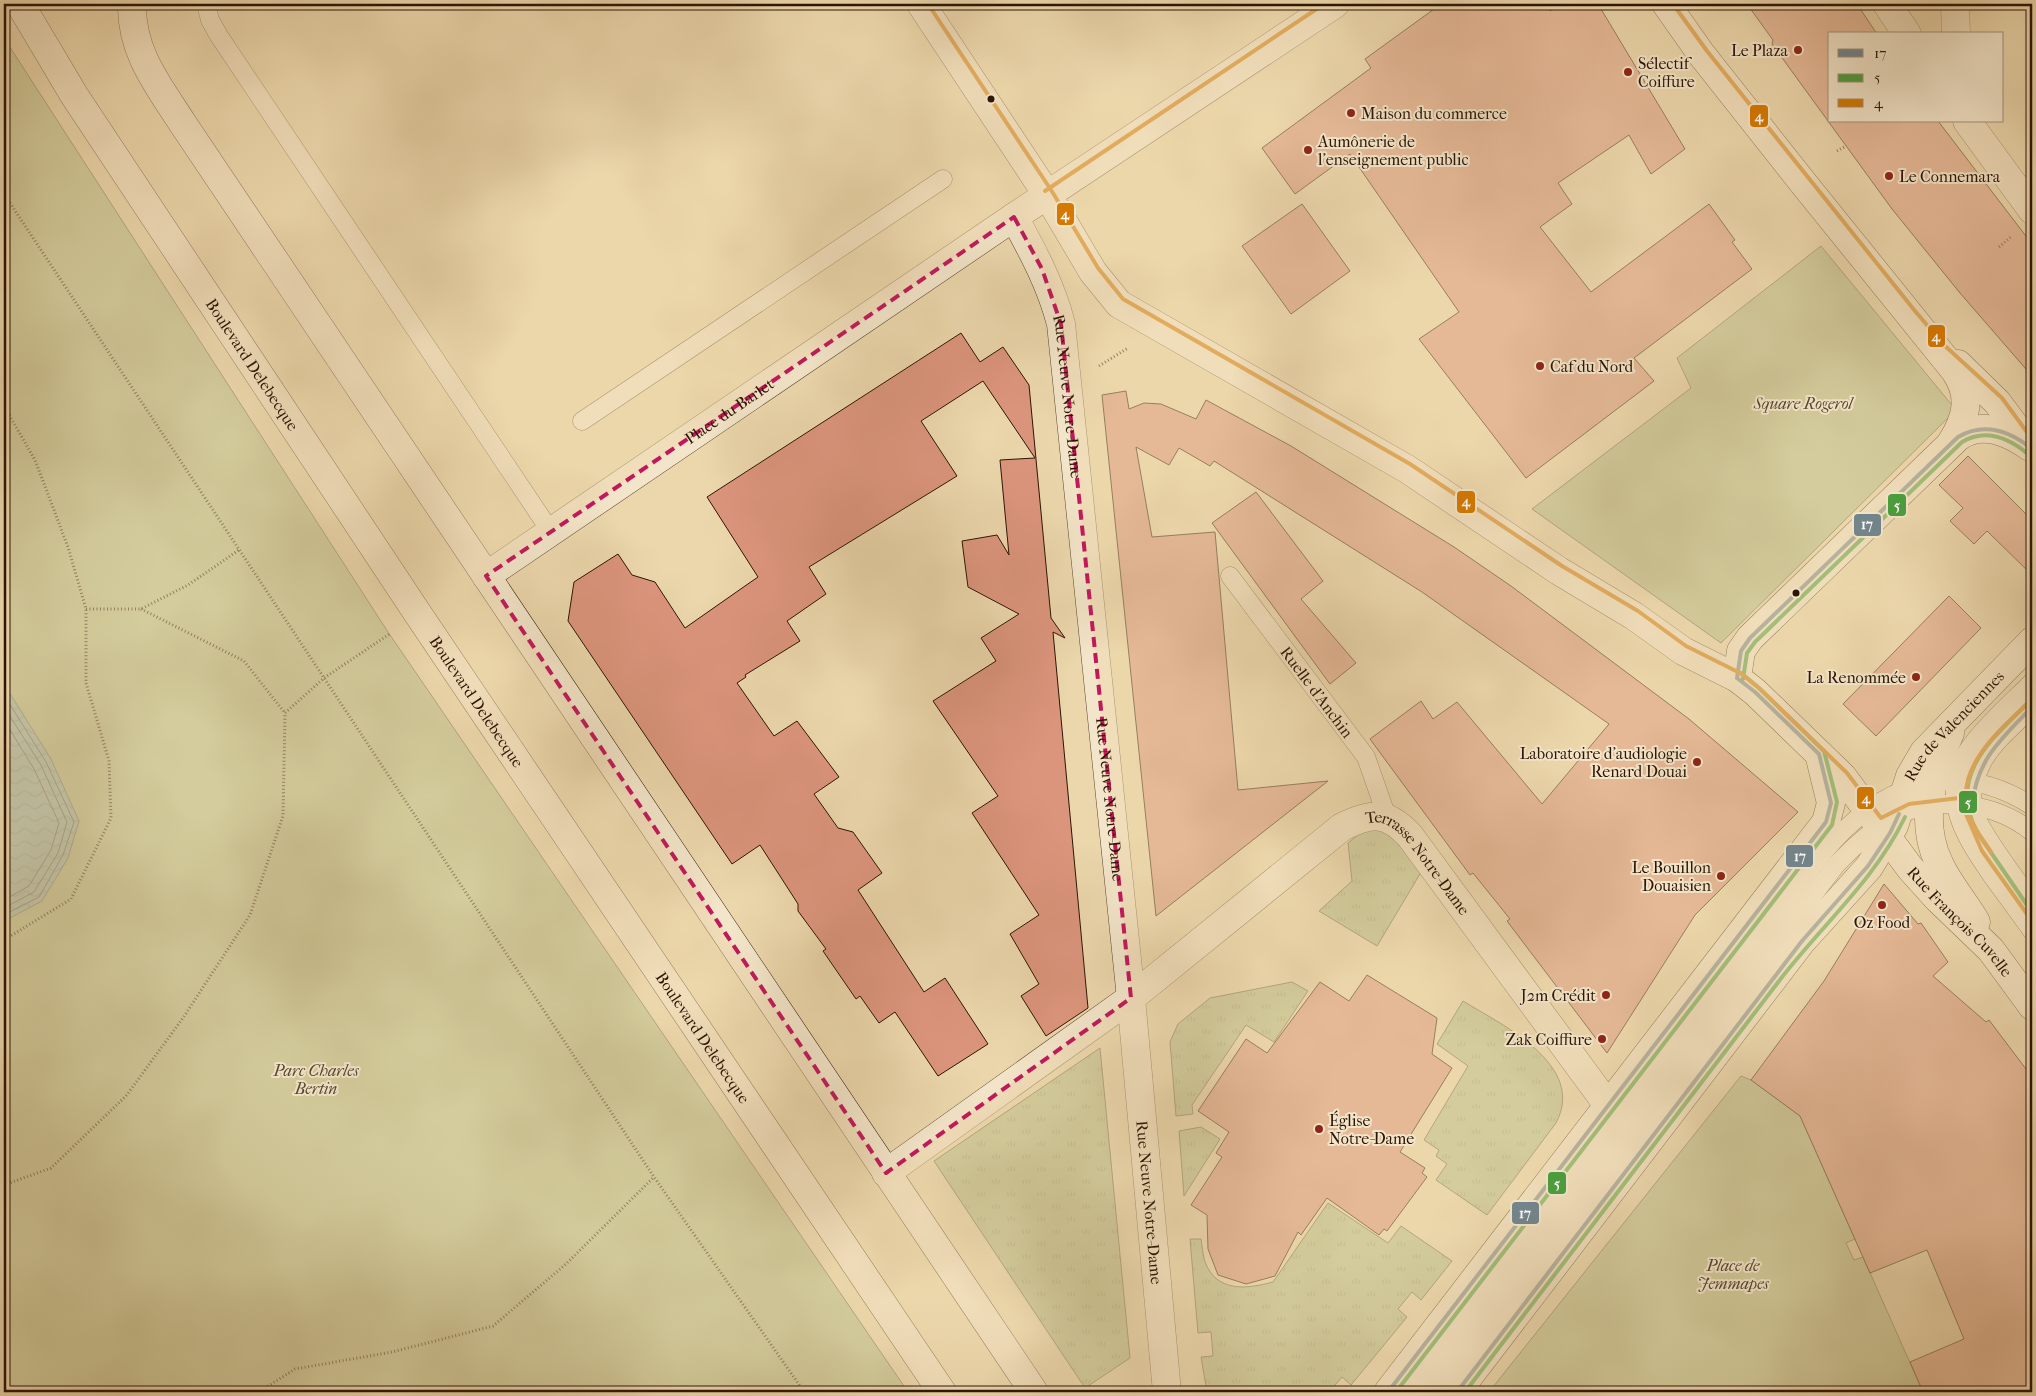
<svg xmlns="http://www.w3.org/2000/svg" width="2036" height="1396" font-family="'IM FELL French Canon',serif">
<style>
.grass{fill:url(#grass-tufts);stroke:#716a48}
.park{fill:#b6bf8b;stroke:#716a48}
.water{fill:url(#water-waves);stroke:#6d776a}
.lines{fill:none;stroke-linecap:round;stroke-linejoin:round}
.shore{stroke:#626659;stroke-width:1}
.building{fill:#dc957d;stroke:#2c1405}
.lane-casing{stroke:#5c452f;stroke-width:19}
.street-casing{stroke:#5c452f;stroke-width:29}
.secondary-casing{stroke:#2c1405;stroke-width:29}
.path{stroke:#2c1405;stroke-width:3;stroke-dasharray:1 2.5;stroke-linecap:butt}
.lane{stroke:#f3e5c9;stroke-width:18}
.street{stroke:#f3e5c9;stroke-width:28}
.secondary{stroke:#f3e5c9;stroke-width:28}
.bus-1-casing{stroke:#f3e5c9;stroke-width:8}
.bus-2-casing{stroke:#f3e5c9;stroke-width:8}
.bus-3-casing{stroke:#f3e5c9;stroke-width:8}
.bus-1{stroke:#73868d;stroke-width:4}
.bus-2{stroke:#4b9f3d;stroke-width:4}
.bus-3{stroke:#d57901;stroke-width:4}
.marked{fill:none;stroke:#c2185b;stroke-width:4;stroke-dasharray:10 6;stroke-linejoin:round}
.poi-dot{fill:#8f2418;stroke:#f3e5c9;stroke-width:2}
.bus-dot{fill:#2c1405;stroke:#f3e5c9;stroke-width:2}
.labels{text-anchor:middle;stroke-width:4;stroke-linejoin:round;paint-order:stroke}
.poi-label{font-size:16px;fill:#2c1405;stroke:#f3e5c9;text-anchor:end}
.street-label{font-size:16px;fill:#2c1405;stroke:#f3e5c9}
.park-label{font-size:16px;font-style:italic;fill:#55472d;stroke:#f3e5c9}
.line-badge{stroke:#f3e5c9;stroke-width:2}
.badge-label{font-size:14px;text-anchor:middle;font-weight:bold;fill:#fff}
</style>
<defs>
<pattern id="grass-tufts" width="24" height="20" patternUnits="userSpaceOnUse" patternTransform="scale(1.25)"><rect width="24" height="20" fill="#b6bf8b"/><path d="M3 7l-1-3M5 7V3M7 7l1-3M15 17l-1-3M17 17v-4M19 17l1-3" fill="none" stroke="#9da376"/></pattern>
<pattern id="water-waves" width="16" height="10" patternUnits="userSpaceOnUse" patternTransform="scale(1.25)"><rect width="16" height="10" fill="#99b9ad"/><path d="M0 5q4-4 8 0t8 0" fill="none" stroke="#849e93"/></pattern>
</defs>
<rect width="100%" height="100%" fill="#ecd7ac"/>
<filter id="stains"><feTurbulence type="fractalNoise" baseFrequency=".004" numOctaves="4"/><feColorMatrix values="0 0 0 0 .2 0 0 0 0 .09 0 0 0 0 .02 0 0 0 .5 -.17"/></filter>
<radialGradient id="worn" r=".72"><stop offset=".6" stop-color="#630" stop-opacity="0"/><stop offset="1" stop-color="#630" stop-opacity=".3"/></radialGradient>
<path class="grass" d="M1372 830C1398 830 1407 850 1423 869L1377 946 1319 911 1352 881 1348 843 1360 833Z
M1292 982 1308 991 1274 1042 1246 1025 1192 1105 1193 1114 1176 1116 1170 1042 1178 1024 1210 998Z
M1463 1001C1502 1025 1587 1065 1556 1123L1487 1215 1436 1180 1447 1164 1436 1156 1439 1150 1424 1140 1468 1066 1437 1044Z
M1100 1048 1130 1358 1085 1388 934 1161Z
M1201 1127 1220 1139 1184 1196 1179 1131Z
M1328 1203 1388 1243 1401 1226 1452 1261 1421 1300 1412 1292 1398 1309 1407 1317 1351 1385 1342 1377 1329 1392H1207L1201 1357 1213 1356 1211 1332 1198 1333 1190 1239H1201C1202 1246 1203 1255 1205 1262 1217 1293 1247 1289 1273 1282Z"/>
<path class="park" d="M4 38 388 632 908 1392H4Z
M1821 246 1956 410 1721 643 1532 509 1691 388 1677 358Z
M1741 1076 1751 1080 1800 1116 1855 1239 1846 1243 1854 1260 1863 1257 1923 1392H1489Z"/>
<path class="water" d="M4 684 51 759 79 821 68 858 42 901 4 921Z"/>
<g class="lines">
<path class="shore" d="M4 695 46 762 74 822 63 855 39 897 4 915
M4 707 41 765 67 822 58 853 34 892 4 908
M4 720 34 769 59 823 51 850 29 886 4 900"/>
</g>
<path class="building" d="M1441 4H1546L1550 11 1560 4H1598L1685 149 1651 174 1629 135 1558 183 1572 204 1540 227 1591 292 1709 204 1735 240 1732 242 1752 269 1634 358 1654 381 1526 478 1419 339 1459 312 1350 154 1295 194 1262 148 1371 68 1365 59Z
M1747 4H1857L1877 34H1830V121H1938L2032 244V376L1960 293 1892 209 1772 44 1773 40Z
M1302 204 1350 271 1291 314 1242 246Z
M961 333 980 362 1003 347 1029 385 1051 618 1065 638 1053 632 1088 1008 1046 1036 1021 996 1039 984 1010 934 1039 915 972 813 998 796 933 701 996 661 981 638 1019 614 968 587 962 541 997 535 1009 555 1000 460 1035 458 983 381 921 421 957 476 809 567 826 594 787 621 800 641 745 675 746 677 737 683 774 736 797 721 839 777 814 794 838 828 853 832 882 873 858 890 924 992 945 978 988 1044 938 1076 895 1012 879 1023 860 996 856 999 823 951 826 949 798 911V904L760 845 732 864 568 621 574 582 618 554 632 575 655 582 685 628 745 586 758 577 707 497Z
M1126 391 1129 409 1144 403 1161 404 1196 419 1206 400 1291 446 1454 547 1511 586 1689 719 1798 812 1695 915 1607 1053 1507 921 1510 919 1473 873 1470 875 1370 739 1421 701 1433 719 1457 702 1542 804 1609 724 1422 592 1214 461 1210 466 1179 448 1169 465 1136 447 1152 537 1215 532 1238 790 1328 781 1156 916 1102 395Z
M1968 456 2032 520V575L1987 531 1974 544 1950 521 1963 508 1939 485Z
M1256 492 1323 581 1301 599 1356 663 1330 684 1212 523Z
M1949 596 1981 628 1876 736 1843 704Z
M1884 884 1918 924 1921 923 1948 962 1933 976 1986 1022 1989 1020 2032 1077V1392H1923L1910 1362 1964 1339 1927 1250 1870 1273 1800 1116 1751 1080 1824 981Z
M1367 975 1437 1018 1432 1054 1452 1068 1400 1152 1425 1168 1422 1173 1427 1177 1387 1231 1384 1229 1379 1235 1327 1198 1301 1235 1298 1232 1275 1276 1246 1284 1218 1275 1208 1249 1207 1215 1191 1205 1222 1157 1216 1153 1229 1132 1198 1111 1246 1039 1267 1053 1320 982 1349 1001Z"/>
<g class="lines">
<defs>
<g id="lane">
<path d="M206 4 210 20 219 36 551 532"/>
<path d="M582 421 943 179"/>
<path id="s1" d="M1230 576 1366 757 1387 817"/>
<path d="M2032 682C2013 701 1990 721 1974 742 1935 790 1962 833 1992 876 2005 894 2019 913 2032 931"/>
<path d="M2032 707C2016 724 1995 740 1983 761 1976 774 1970 793 1973 808 1977 828 2019 883 2032 901"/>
<path d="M1413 1392 1822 854C1878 786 1952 755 2032 806"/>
<path d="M1432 1392 1836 865C1854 846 1874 827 1898 815 1941 795 1996 803 2032 832"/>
</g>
<g id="street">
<path d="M921 4 1048 196 1093 272 1119 304 1407 469 1559 571 1634 616 1683 651 1737 678"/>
<path d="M1887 4 1907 34"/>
<path d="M1955 4 1956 34"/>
<path d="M1967 121 2032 210"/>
<path id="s2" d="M1014 217C1033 252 1051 285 1061 324L1131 998 1167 1392"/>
<path id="s3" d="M486 576 1014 217 1335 4"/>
<path id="s4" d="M886 1173 1131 998 1342 827C1372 812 1387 811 1410 836L1607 1104"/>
</g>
<g id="secondary">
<path id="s5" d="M20 4 74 95 418 614 942 1392"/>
<path d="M132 4C131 52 158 85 183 124L1034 1392"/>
<path d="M1666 4 1702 55 1800 179 1955 371C1972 396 1967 418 1951 443"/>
<path d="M1958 364 1997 402 2027 442"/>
<path id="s6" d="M2030 447C2009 432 1981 420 1958 437L1750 638 1741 651 1737 678 1755 692 1843 777 1910 868 1938 899 1991 950 2032 1006"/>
<path d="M1950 733C1932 773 1919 822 1939 863 1947 882 1965 903 1976 922"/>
<path d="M1388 1392 1826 822 1831 803 1819 754"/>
<path id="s7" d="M1457 1392 1802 941 1869 867 1894 826 1910 776 1924 752 2032 641"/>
</g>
</defs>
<use href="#lane" class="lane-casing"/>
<use href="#street" class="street-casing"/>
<use href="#secondary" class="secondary-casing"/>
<path class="path" d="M1837 151 1846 146
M4 194 654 1177 800 1386 801 1392
M1999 247 2012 236
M1099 366 1128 348
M4 406 35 460 68 547 86 609V683L109 761 111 818 71 899 4 940
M86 609H141L188 585 239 550
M141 609 244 661 285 713
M4 1185 51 1168 126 1096 183 1018 250 915 283 816 285 713 324 678 391 633
M4 1379 10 1392
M259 1392 295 1369 392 1352 493 1326 566 1264 654 1177"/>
<use href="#lane" class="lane"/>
<use href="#street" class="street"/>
<use href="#secondary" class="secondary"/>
<defs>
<path id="bus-1" d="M1737 678 1741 651 1750 638 1958 437C1984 422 2010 431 2032 449
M1972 805C1977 759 2001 739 2032 707
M1388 1392 1826 822 1831 803 1819 754 1755 692 1737 678
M1457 1392 1802 941 1868 866 1890 833 1899 814"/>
<path id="bus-2" d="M1743 679 1747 653 1755 642 1962 442C1985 428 2009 438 2028 454
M2027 905 1977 832C1947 775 1991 740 2028 703
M1396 1392 1832 825 1837 802 1824 751 1759 688 1741 673
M1465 1392C1570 1255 1674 1118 1779 981 1821 926 1875 880 1905 817"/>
<path id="bus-3" d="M928 4 1053 193 1098 268 1123 299 1410 464 1562 566 1638 611 1686 646 1740 673 1759 688 1847 773 1881 818 1909 804 1959 798 1982 851 2032 921
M1673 4 1707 51 1915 311 1944 345 2002 398 2032 439
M1045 191 1324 4
M1991 852C1983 840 1974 829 1969 815 1953 769 1999 731 2028 703"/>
</defs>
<use href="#bus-1" class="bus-1-casing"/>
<use href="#bus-2" class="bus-2-casing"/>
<use href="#bus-3" class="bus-3-casing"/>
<use href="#bus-1" class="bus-1"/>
<use href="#bus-2" class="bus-2"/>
<use href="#bus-3" class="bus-3"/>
</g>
<path d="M0 0H2036V1396H0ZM1014 217 1042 269 1061 324 1131 998 886 1173 486 576Z" fill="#ecd7ac" fill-opacity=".55" fill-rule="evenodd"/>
<path class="marked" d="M1014 217 1042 269 1061 324 1131 998 886 1173 486 576Z"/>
<g class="poi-dot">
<circle cx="1798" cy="50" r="5"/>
<circle cx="1628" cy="72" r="5"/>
<circle cx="1351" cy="113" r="5"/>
<circle cx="1308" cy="150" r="5"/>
<circle cx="1889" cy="176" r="5"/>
<circle cx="1540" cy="366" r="5"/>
<circle cx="1916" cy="677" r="5"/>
<circle cx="1697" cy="762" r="5"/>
<circle cx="1721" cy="876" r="5"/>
<circle cx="1882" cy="905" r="5"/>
<circle cx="1606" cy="995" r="5"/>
<circle cx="1602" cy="1039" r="5"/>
<circle cx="1319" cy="1129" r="5"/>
</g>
<g class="bus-dot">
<circle cx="991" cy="99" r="4.5"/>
<circle cx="1796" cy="593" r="4.5"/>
</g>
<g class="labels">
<g class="poi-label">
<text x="1788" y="56">Le Plaza</text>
<text x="1638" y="69" text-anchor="start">Sélectif<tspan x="1638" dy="18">Coiffure</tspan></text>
<text x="1361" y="119" text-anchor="start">Maison du commerce</text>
<text x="1318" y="147" text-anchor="start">Aumônerie de<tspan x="1318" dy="18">l'enseignement public</tspan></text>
<text x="1899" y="182" text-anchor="start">Le Connemara</text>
<text x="1550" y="372" text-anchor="start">Caf du Nord</text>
<text x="1906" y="683">La Renommée</text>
<text x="1687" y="759">Laboratoire d'audiologie<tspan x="1687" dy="18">Renard Douai</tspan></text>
<text x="1711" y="873">Le Bouillon<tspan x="1711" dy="18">Douaisien</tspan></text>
<text x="1882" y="928" text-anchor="middle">Oz Food</text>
<text x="1596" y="1001">J2m Crédit</text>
<text x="1592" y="1045">Zak Coiffure</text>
<text x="1329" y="1126" text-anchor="start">Église<tspan x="1329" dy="18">Notre-Dame</tspan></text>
</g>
<g class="street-label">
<text dy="6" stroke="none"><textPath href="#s5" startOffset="429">Boulevard Delebecque</textPath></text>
<text dy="6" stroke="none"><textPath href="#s2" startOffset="190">Rue Neuve Notre-Dame</textPath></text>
<text dy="6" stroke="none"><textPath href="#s3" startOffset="294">Place du Barlet</textPath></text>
<text dy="6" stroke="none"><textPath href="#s1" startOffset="145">Ruelle d'Anchin</textPath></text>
<text dy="6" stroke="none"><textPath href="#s5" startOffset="834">Boulevard Delebecque</textPath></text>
<text dy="6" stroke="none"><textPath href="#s7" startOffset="835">Rue de Valenciennes</textPath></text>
<text dy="6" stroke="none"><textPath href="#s2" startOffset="595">Rue Neuve Notre-Dame</textPath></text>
<text dy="6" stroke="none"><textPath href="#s4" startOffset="671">Terrasse Notre-Dame</textPath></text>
<text dy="6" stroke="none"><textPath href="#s6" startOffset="742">Rue François Cuvelle</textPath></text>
<text dy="6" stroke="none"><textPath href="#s5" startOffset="1239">Boulevard Delebecque</textPath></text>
<text dy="6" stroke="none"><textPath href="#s2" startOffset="1000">Rue Neuve Notre-Dame</textPath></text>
</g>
<g class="park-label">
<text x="1803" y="409">Square Rogerol</text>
<text x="316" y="1076">Parc Charles<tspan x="316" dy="18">Bertin</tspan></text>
<text x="1733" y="1271">Place de<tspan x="1733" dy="18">Jemmapes</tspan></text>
</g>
</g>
<g class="line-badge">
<rect x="1749" y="104" width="20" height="24" rx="5" fill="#d57901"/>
<rect x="1056" y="202" width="19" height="24" rx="5" fill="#d57901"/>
<rect x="1927" y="324" width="19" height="24" rx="5" fill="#d57901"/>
<rect x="1456" y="490" width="20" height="24" rx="5" fill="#d57901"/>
<rect x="1887" y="493" width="20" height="24" rx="5" fill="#4b9f3d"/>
<rect x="1853" y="513" width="29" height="24" rx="5" fill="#73868d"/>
<rect x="1856" y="786" width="19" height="24" rx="5" fill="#d57901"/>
<rect x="1958" y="790" width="20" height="24" rx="5" fill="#4b9f3d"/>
<rect x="1785" y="844" width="29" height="24" rx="5" fill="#73868d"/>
<rect x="1547" y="1171" width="20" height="24" rx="5" fill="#4b9f3d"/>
<rect x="1511" y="1201" width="29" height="24" rx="5" fill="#73868d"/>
</g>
<g class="badge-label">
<text x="1759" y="121">4</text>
<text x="1065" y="219">4</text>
<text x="1936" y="341">4</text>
<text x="1466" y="506">4</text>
<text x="1897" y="510">5</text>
<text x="1867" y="529">17</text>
<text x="1866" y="803">4</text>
<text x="1968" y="807">5</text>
<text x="1800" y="861">17</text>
<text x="1557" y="1188">5</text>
<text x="1525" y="1218">17</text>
</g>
<rect width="2036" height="1396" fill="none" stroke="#ecd7ac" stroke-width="20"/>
<rect x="5" y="5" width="2026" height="1386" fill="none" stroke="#2c1405" stroke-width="2.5"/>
<rect x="10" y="10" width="2016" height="1376" fill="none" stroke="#2c1405"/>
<rect x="1828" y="32" width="175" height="90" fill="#f3e5c9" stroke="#a3917b"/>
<rect x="1838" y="49" width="25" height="8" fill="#73868d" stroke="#a3917b"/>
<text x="1874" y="58" font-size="15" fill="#2c1405">17</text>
<rect x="1838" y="74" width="25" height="8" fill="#4b9f3d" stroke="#a3917b"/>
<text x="1874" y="82" font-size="15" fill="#2c1405">5</text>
<rect x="1838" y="99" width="25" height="8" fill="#d57901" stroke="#a3917b"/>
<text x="1874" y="108" font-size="15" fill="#2c1405">4</text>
<rect width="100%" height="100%" filter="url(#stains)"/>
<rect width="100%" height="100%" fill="url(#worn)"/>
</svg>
